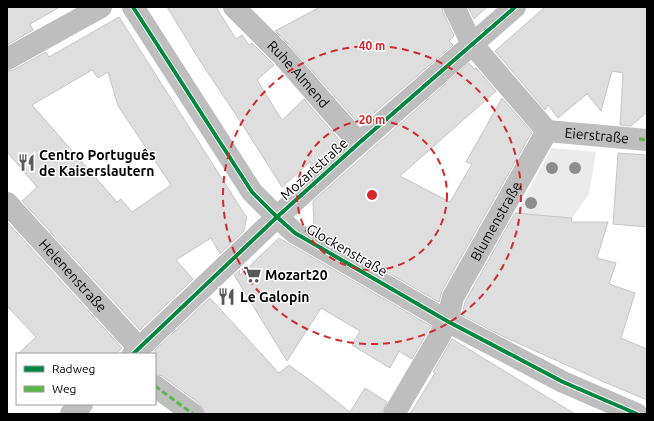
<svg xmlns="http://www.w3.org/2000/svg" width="654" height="421" font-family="Ubuntu,sans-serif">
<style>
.green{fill:#ebebeb}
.building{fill:#dedede;stroke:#c6c6c6;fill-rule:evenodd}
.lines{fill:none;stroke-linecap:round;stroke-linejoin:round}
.minor{stroke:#bebebe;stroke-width:22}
.quiet{stroke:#58b947;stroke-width:3;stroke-dasharray:6 3;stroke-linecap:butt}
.cycleway-casing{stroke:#fff;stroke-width:6}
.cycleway{stroke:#00873e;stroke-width:4}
.tree{fill:#8e8e8e}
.ring{fill:none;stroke:#d62828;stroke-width:2;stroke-dasharray:7 5}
.labels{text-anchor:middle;stroke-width:3;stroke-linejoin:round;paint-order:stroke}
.street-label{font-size:14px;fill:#000;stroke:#fff}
.poi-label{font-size:14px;font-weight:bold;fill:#000;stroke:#fff;text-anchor:start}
.centre{fill:#d62828;stroke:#fff;stroke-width:2}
.ring-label{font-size:12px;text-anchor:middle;font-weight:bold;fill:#d62828;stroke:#fff;stroke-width:3;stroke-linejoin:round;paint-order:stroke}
</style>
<rect width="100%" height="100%" fill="#fff"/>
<path class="green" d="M552 148 596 152 589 194 572 218 516 213Z"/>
<path class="building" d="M7 7H60L30 24 33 30 7 45Z
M167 7H216L236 39 242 35 249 45 252 43 274 65 257 80 282 120 304 99 341 142 311 169V161L282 187 242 124 200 61Z
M320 7H442L443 12 454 36 449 41 453 45 360 125 292 48 275 31Z
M468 7H487L474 19Z
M545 7H647V112L631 126 620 125 623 73 612 71 601 111 587 94 558 118 548 105 545 110 495 51Z
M119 17 247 218 246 220 244 231 220 254 211 238 176 260 193 279 140 330 22 201 37 187 7 152V71L13 70 46 52 49 57ZM92 70 98 78 108 72 118 106 171 185 132 212 121 199 117 202 32 105Z
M469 63 474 69 476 68 496 91 400 176 450 202 472 164 466 162 502 98 532 132 442 291 439 302 314 230 313 201Z
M618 153 647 155V227L613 224Z
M515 213 572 218 571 222H608L597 258 616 263 609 284 635 293 621 338 647 349V400L604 382 500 335 462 315 465 302Z
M7 222 122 348 116 354H18L36 337 7 306Z
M279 238 431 326 412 359 399 351 390 368 352 345 360 331 321 308 287 361 234 275 240 270 239 276Z
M210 298 279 373 289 365 315 384 350 412 365 388 387 402 382 414H206L200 404 162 376 155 374V350Z
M452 339 575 414H410L435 373 433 372Z"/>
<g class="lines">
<g class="minor">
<path d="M133 7 252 192 277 217 295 233 447 321 563 382 637 414"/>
<path id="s1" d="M234 7 283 56 359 143"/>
<path d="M454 7 472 44 547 131"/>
<path d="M7 59 101 7"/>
<path id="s2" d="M547 131 647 140"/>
<path id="s3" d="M7 203 139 348"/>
<path d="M133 354 277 217 359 143 515 7"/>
<path d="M155 386 193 414"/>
<path d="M71 414 82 404"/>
<path id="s4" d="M394 414 438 339 447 321 453 297 547 131"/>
</g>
<path class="quiet" d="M639 139 647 140
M155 386 193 414"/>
<defs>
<path id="cycleway" d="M133 7 252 192 277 217 295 233 447 321 563 382 637 414
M133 354 277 217 359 143 515 7"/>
</defs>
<use href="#cycleway" class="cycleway-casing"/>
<use href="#cycleway" class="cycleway"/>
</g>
<g class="tree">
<circle cx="552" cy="168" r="6"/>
<circle cx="575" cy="168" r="6"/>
<circle cx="531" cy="203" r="6"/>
</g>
<g class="ring">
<circle cx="372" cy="195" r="75"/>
<circle cx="372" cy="195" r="149"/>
</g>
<defs>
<symbol id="restaurant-bare" viewBox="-9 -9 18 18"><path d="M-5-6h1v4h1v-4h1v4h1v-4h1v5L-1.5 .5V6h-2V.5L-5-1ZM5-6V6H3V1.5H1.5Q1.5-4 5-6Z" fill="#595959" stroke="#fff" stroke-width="2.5" paint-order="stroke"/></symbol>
<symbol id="supermarket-bare" viewBox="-9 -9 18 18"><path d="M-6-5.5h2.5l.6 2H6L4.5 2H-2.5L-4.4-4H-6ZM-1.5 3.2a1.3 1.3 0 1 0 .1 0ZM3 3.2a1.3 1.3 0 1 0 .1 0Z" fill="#595959" stroke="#fff" stroke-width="2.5" paint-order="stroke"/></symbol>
</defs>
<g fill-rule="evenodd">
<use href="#restaurant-bare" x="14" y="150" width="25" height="25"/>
<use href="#supermarket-bare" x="240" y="262" width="25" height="25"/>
<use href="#restaurant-bare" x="214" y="284" width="25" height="25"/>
</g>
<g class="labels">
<g class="street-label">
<text dy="5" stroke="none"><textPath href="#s1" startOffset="93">Ruhe Almend</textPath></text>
<text dy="5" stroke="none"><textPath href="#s2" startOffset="50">Eierstraße</textPath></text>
<text transform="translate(314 169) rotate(-42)" y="5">Mozartstraße</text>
<text dy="5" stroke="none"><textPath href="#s4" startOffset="219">Blumenstraße</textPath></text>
<text transform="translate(347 250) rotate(30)" y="5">Glockenstraße</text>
<text dy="5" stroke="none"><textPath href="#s3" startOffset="98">Helenenstraße</textPath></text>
</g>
<g class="poi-label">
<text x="39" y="160">Centro Português<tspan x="39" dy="16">de Kaiserslautern</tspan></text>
<text x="265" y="280">Mozart20</text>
<text x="240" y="302">Le Galopin</text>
</g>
</g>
<circle cx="372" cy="195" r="6" class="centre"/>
<g class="ring-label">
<text x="372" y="50">40 m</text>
<text x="372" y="124">20 m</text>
</g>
<rect width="654" height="421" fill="none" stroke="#000000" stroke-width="16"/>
<rect x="16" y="353" width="140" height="52" fill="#ffffff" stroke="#999999"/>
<rect x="24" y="366" width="20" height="6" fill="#00873e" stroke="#999999"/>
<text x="52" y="373" font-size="12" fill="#000000">Radweg</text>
<rect x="24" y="386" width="20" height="6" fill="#58b947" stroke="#999999"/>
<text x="52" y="393" font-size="12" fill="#000000">Weg</text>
</svg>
